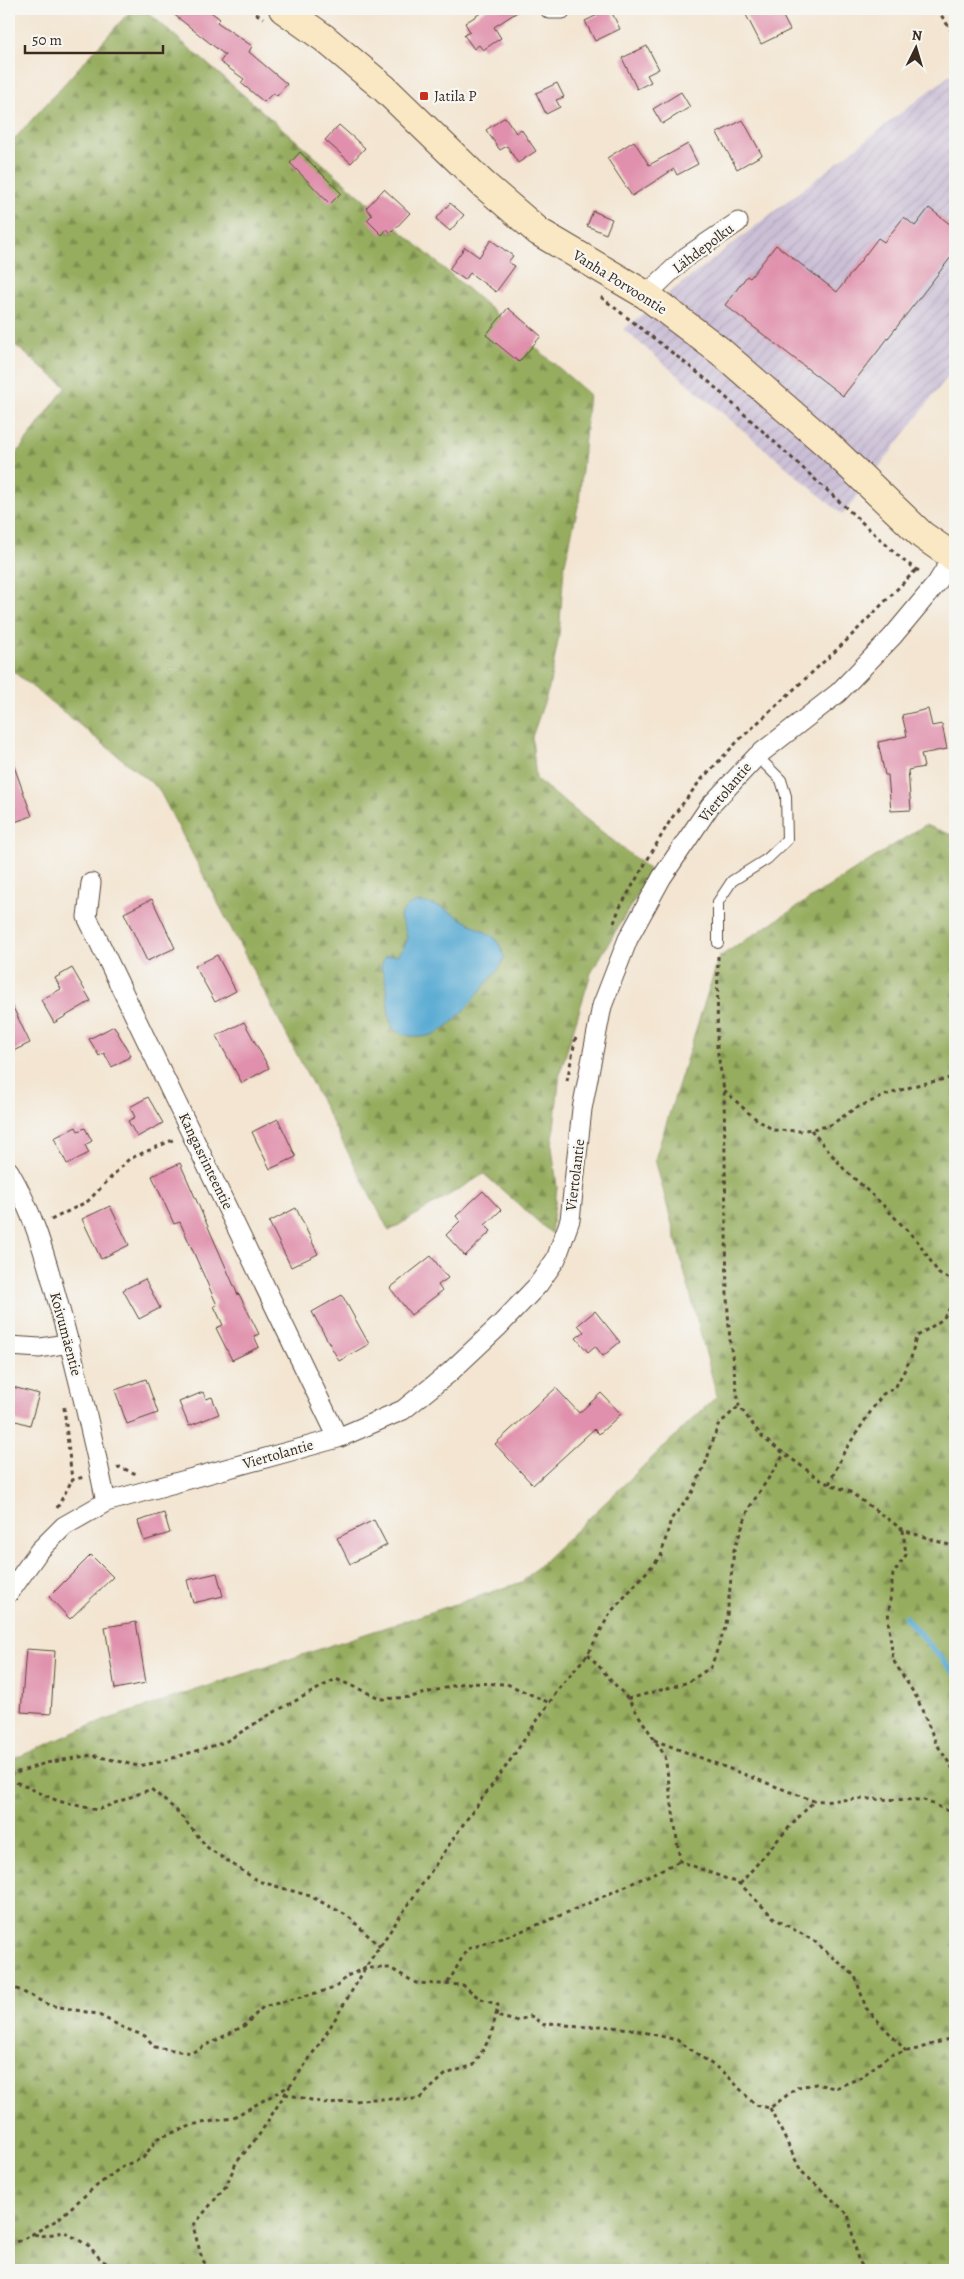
<svg xmlns="http://www.w3.org/2000/svg" width="964" height="2279" font-family="Alegreya,serif">
<style>
.industrial{fill:url(#industrial-furrows)}
.forest{fill:url(#forest-firs);stroke:#686c3e}
.water{fill:#58aad3;stroke:#4a6a78}
.lines{fill:none;stroke-linecap:round;stroke-linejoin:round}
.stream{stroke:#58aad3;stroke-width:5.5}
.building{fill:#e090ac}
.lane-casing{stroke:#574639;stroke-width:12}
.street-casing{stroke:#574639;stroke-width:21}
.secondary-casing{stroke:#574639;stroke-width:30}
.path{stroke:#574639;stroke-width:3;stroke-dasharray:4 4;stroke-linecap:butt}
.lane{stroke:#fff;stroke-width:10}
.street{stroke:#fff;stroke-width:19}
.secondary{stroke:#fae7c3;stroke-width:28}
.poi-dot{fill:#c8321e;stroke:#f6f6f2;stroke-width:2}
.labels{text-anchor:middle;stroke-width:4.5;stroke-linejoin:round;paint-order:stroke}
.poi-label{font-size:15px;fill:#3b2a1e;stroke:#f6f6f2;text-anchor:start}
.street-label{font-size:15px;fill:#3b2a1e;stroke:#f6f6f2}
</style>
<defs>
<pattern id="industrial-furrows" width="10" height="10" patternUnits="userSpaceOnUse" patternTransform="scale(1.25)"><rect width="10" height="10" fill="#cbbfd6"/><path d="M-1 1l2-2M0 10L10 0M9 11l2-2" fill="none" stroke="#afa4b7"/></pattern>
<pattern id="forest-firs" width="22" height="20" patternUnits="userSpaceOnUse" patternTransform="scale(1.25)"><rect width="22" height="20" fill="#96ad5f"/><path d="M5 1l3.5 6h-7zM16 11l3.5 6h-7z" fill="#7c8d4e"/></pattern>
</defs>
<rect width="100%" height="100%" fill="#f6f6f2"/>
<filter id="ink" filterUnits="userSpaceOnUse"><feTurbulence type="fractalNoise" baseFrequency=".02" numOctaves="2"/><feDisplacementMap in="SourceGraphic" scale="10" xChannelSelector="R" yChannelSelector="G"/><feConvolveMatrix kernelMatrix="1 2 1 2 8 2 1 2 1" color-interpolation-filters="sRGB"/></filter>
<filter id="wash" filterUnits="userSpaceOnUse"><feTurbulence type="fractalNoise" baseFrequency=".0096" numOctaves="4" result="noise"/><feDisplacementMap in="SourceGraphic" scale="20" xChannelSelector="R" yChannelSelector="G"/><feGaussianBlur stdDeviation="1.12" result="paint"/><feColorMatrix in="noise" values="0 0 0 0 0 0 0 0 0 0 0 0 0 0 0 0 0 1.4 0 .05"/><feComposite in="paint" operator="in"/></filter>
<g filter="url(#wash)">
<rect width="100%" height="100%" fill="#f3e5d1"/>
<path class="industrial" d="M955 71V367L843 515 623 329Z"/>
<path class="forest" d="M132 9H144L589 394 579 502 564 567 559 635 549 688 532 737 536 779 651 871 591 973 560 1073 552 1146 557 1188 551 1233 484 1174 389 1231 158 788 9 668V464L66 387 9 340V145Z
M925 825 955 836V2270H9V1761L94 1724 522 1582 717 1396 655 1159 719 957Z"/>
<path class="water" d="M422 902 441 907 494 937 501 947 504 957C500 972 489 979 480 991 456 1020 434 1051 394 1030 384 1011 391 987 381 967L385 956 397 955C413 939 406 935 400 917 404 906 411 903 422 902Z"/>
<g class="lines">
<path class="stream" d="M905 1617 955 1674"/>
</g>
<g id="blocks">
<path class="building" d="M167 9H207L220 19 217 22 252 46 249 52 287 84 277 96 273 93 264 102 241 83 244 79 220 62 225 55Z
M487 9H522L494 27 501 38 483 50 479 45 474 49 464 35 470 32 465 23Z
M610 9 620 29 595 41 585 21Z
M743 9H779L790 30 761 44Z
M647 46 659 69 647 75 651 82 637 89 622 58Z
M557 83 564 97 556 100 560 107 546 114 536 93Z
M681 92 690 107 662 124 653 109Z
M505 117 516 133 521 129 536 151 518 163 507 146 500 150 486 130Z
M743 120 762 155 737 169 717 133Z
M339 125 365 148 351 163 325 140Z
M634 141 649 165 688 144 698 164 677 175 674 169 632 196 607 158Z
M300 152 341 193 330 204 290 163Z
M384 189 410 213 391 233 387 229 382 235 367 220 372 215 366 208Z
M450 203 464 215 450 231 436 219Z
M929 208 955 228V252L843 396 725 305 747 276 750 278 776 245 837 292 878 238 884 242 904 217 915 226Z
M593 211 612 219 606 234 587 226Z
M491 240 513 256 508 262 515 266 496 292 470 273 465 280 449 269 465 247 479 257Z
M508 308 541 336 519 362 486 335Z
M928 709 932 726 942 724 947 749 921 754 924 767 908 770 911 810 891 811 888 775H885L878 742 907 736 902 715Z
M9 758H11L32 816 9 824Z
M152 899 175 948 147 961 124 913Z
M217 955 236 991 215 1002 195 966Z
M72 968 91 1001 54 1023 41 1000 61 989 55 978Z
M9 999 30 1043 9 1053Z
M244 1022 269 1068 242 1083 216 1036Z
M114 1026 131 1056 112 1067 104 1053 99 1056 89 1039Z
M148 1097 163 1123 137 1137 128 1121 135 1117 130 1107Z
M278 1119 296 1157 270 1169 252 1132Z
M76 1127 78 1131 85 1128 92 1141 85 1145 89 1153 67 1164 54 1138Z
M180 1163 238 1295 239 1294 259 1334 254 1336 259 1347 232 1360 216 1328 223 1325 214 1306 217 1305 180 1222 174 1224 152 1176Z
M483 1191 501 1210 485 1225 491 1231 465 1256 446 1235 460 1221 456 1216Z
M110 1206 129 1245 101 1259 82 1219Z
M296 1208 318 1254 291 1267 269 1222Z
M431 1256 448 1278 438 1285 442 1291 411 1315 390 1288Z
M145 1279 160 1308 139 1319 123 1290Z
M342 1295 369 1344 339 1361 312 1312Z
M595 1311 620 1342 603 1356 595 1346 588 1352 576 1338 584 1332 578 1325Z
M146 1379 158 1413 127 1424 115 1390Z
M9 1386 39 1394 30 1425 9 1419Z
M556 1388 579 1413 601 1393 621 1414 599 1434 594 1429 533 1485 495 1444Z
M203 1392 206 1399 212 1397 219 1414 189 1426 179 1402Z
M164 1513 170 1533 144 1541 138 1521Z
M374 1520 387 1545 350 1564 337 1538Z
M91 1555 113 1577 70 1619 49 1597Z
M217 1573 223 1596 193 1603 187 1580Z
M136 1622 146 1683 115 1689 105 1627Z
M26 1649 55 1651 51 1714 21 1712Z"/>
</g>
</g>
<g filter="url(#ink)">
<use href="#blocks" fill-opacity="0" stroke="#574639" stroke-width="1"/>
<g class="lines">
<defs>
<path id="lane" d="M718 943V902L732 881 767 859 787 840 786 796 781 780 757 756"/>
<path id="street" d="M550 9H562
M646 295 686 257 738 222
M91 883 87 917 338 1438
M9 1171C34 1213 46 1259 59 1306 77 1371 93 1437 106 1502
M9 1346 40 1348 70 1343
M9 1593 39 1551 64 1526 106 1502 338 1438 403 1410 449 1373 499 1326 538 1285 556 1259 570 1220 582 1109 602 1006 628 939 662 877 710 806 757 756 838 693 892 637 937 583 953 557"/>
<path id="secondary" d="M283 9 324 38 384 88 483 184 539 232 646 295 720 351 828 445 922 535 955 558"/>
</defs>
<use href="#lane" class="lane-casing"/>
<use href="#street" class="street-casing"/>
<use href="#secondary" class="secondary-casing"/>
<path class="path" d="M249 9 263 18
M937 9 955 36
M601 297 707 380 904 561 922 573
M614 923 619 909 671 819 700 781 739 740 844 643 916 570
M718 956 717 1048 724 1090 727 1298 730 1341 739 1406 763 1438 822 1481 850 1492 903 1530 955 1547
M567 1081 576 1036
M724 1090 752 1116 773 1130 800 1131 829 1126 854 1109 886 1095 917 1085 955 1077
M811 1130 844 1169 882 1204 919 1243 939 1274 955 1281
M51 1220 88 1201 129 1159 175 1139
M64 1407 72 1480 84 1477
M117 1468 120 1467 136 1474
M829 1484 844 1452 873 1408 883 1394 895 1388 911 1358 916 1337 943 1319 955 1300
M57 1508 72 1480
M903 1530 906 1555 893 1574 888 1619 893 1660 917 1698 936 1743 955 1772
M588 1654 628 1699 665 1756 680 1861 740 1884 774 1918 814 1941 855 1976 866 2008 906 2051
M628 1699 689 1682 711 1667 726 1625 734 1550 749 1508 785 1453
M654 1740 814 1801 864 1799 924 1800 955 1814
M9 1775 46 1763 92 1755 138 1766 160 1762 225 1742 269 1715 336 1679 382 1699 411 1697 464 1683 507 1684 550 1703
M9 1779 58 1801 97 1810 151 1789 176 1810 208 1848 258 1881 310 1896 348 1916 380 1947
M740 1884 781 1836 814 1801
M448 1983 467 1949C541 1928 610 1893 680 1861
M9 1985 49 2005 97 2014 124 2028 145 2036 155 2047 191 2053 244 2026 263 2007 335 1988 347 1976 365 1968H390L416 1983 463 1985 479 1998 498 2005 496 2016 516 2021 531 2016 544 2025 555 2023 578 2027 601 2026 631 2029 677 2040 726 2074 755 2105 770 2108 798 2087 816 2084 835 2088 860 2078 890 2055 917 2049 955 2037
M285 2094 329 2104 372 2099H419L446 2074 474 2065 491 2036 496 2014
M770 2108 801 2171 848 2214 858 2260 865 2270
M34 2234 41 2236 65 2232 89 2246 101 2260 118 2270
M9 2242 20 2241 57 2220 90 2191 123 2166 143 2158 158 2138 196 2124 232 2118 291 2085 326 2034 371 1959 464 1823 507 1765 560 1687 588 1654 610 1613 661 1556 671 1519 691 1495 706 1462 718 1425 739 1406
M210 2270 202 2259 193 2226 226 2186 236 2163 259 2135 290 2086"/>
<use href="#lane" class="lane"/>
<use href="#street" class="street"/>
<use href="#secondary" class="secondary"/>
</g>
</g>
<rect class="poi-dot" x="419" y="91" width="10" height="10" rx="2.5"/>
<g class="labels">
<g class="poi-label">
<text x="434" y="101">Jatila P</text>
</g>
<g class="street-label">
<text transform="translate(703 248) rotate(-37)" y="5">Lähdepolku</text>
<text transform="translate(620 282) rotate(32)" y="5">Vanha Porvoontie</text>
<text transform="translate(725 792) rotate(-50)" y="5">Viertolantie</text>
<text transform="translate(206 1161) rotate(64)" y="5">Kangasrinteentie</text>
<text transform="translate(575 1175) rotate(-83)" y="5">Viertolantie</text>
<text transform="translate(66 1334) rotate(75)" y="5">Koivumäentie</text>
<text transform="translate(278 1454) rotate(-16)" y="5">Viertolantie</text>
</g>
</g>
<rect width="964" height="2279" fill="none" stroke="#f6f6f2" stroke-width="30"/>
<g transform="translate(916 48) rotate(5)" stroke="#f6f6f2" stroke-width="4" paint-order="stroke">
<path d="M0-4L9 19L0 12L-9 19Z" fill="#3b2a1e"/>
<text y="-8" font-size="14" font-weight="bold" text-anchor="middle" fill="#3b2a1e">N</text>
</g>
<path d="M25 45v8h138v-8" fill="none" stroke="#3b2a1e" stroke-width="2.5"/>
<text x="32" y="45" font-size="15" fill="#3b2a1e" stroke="#f6f6f2" stroke-width="4" paint-order="stroke">50 m</text>
</svg>
